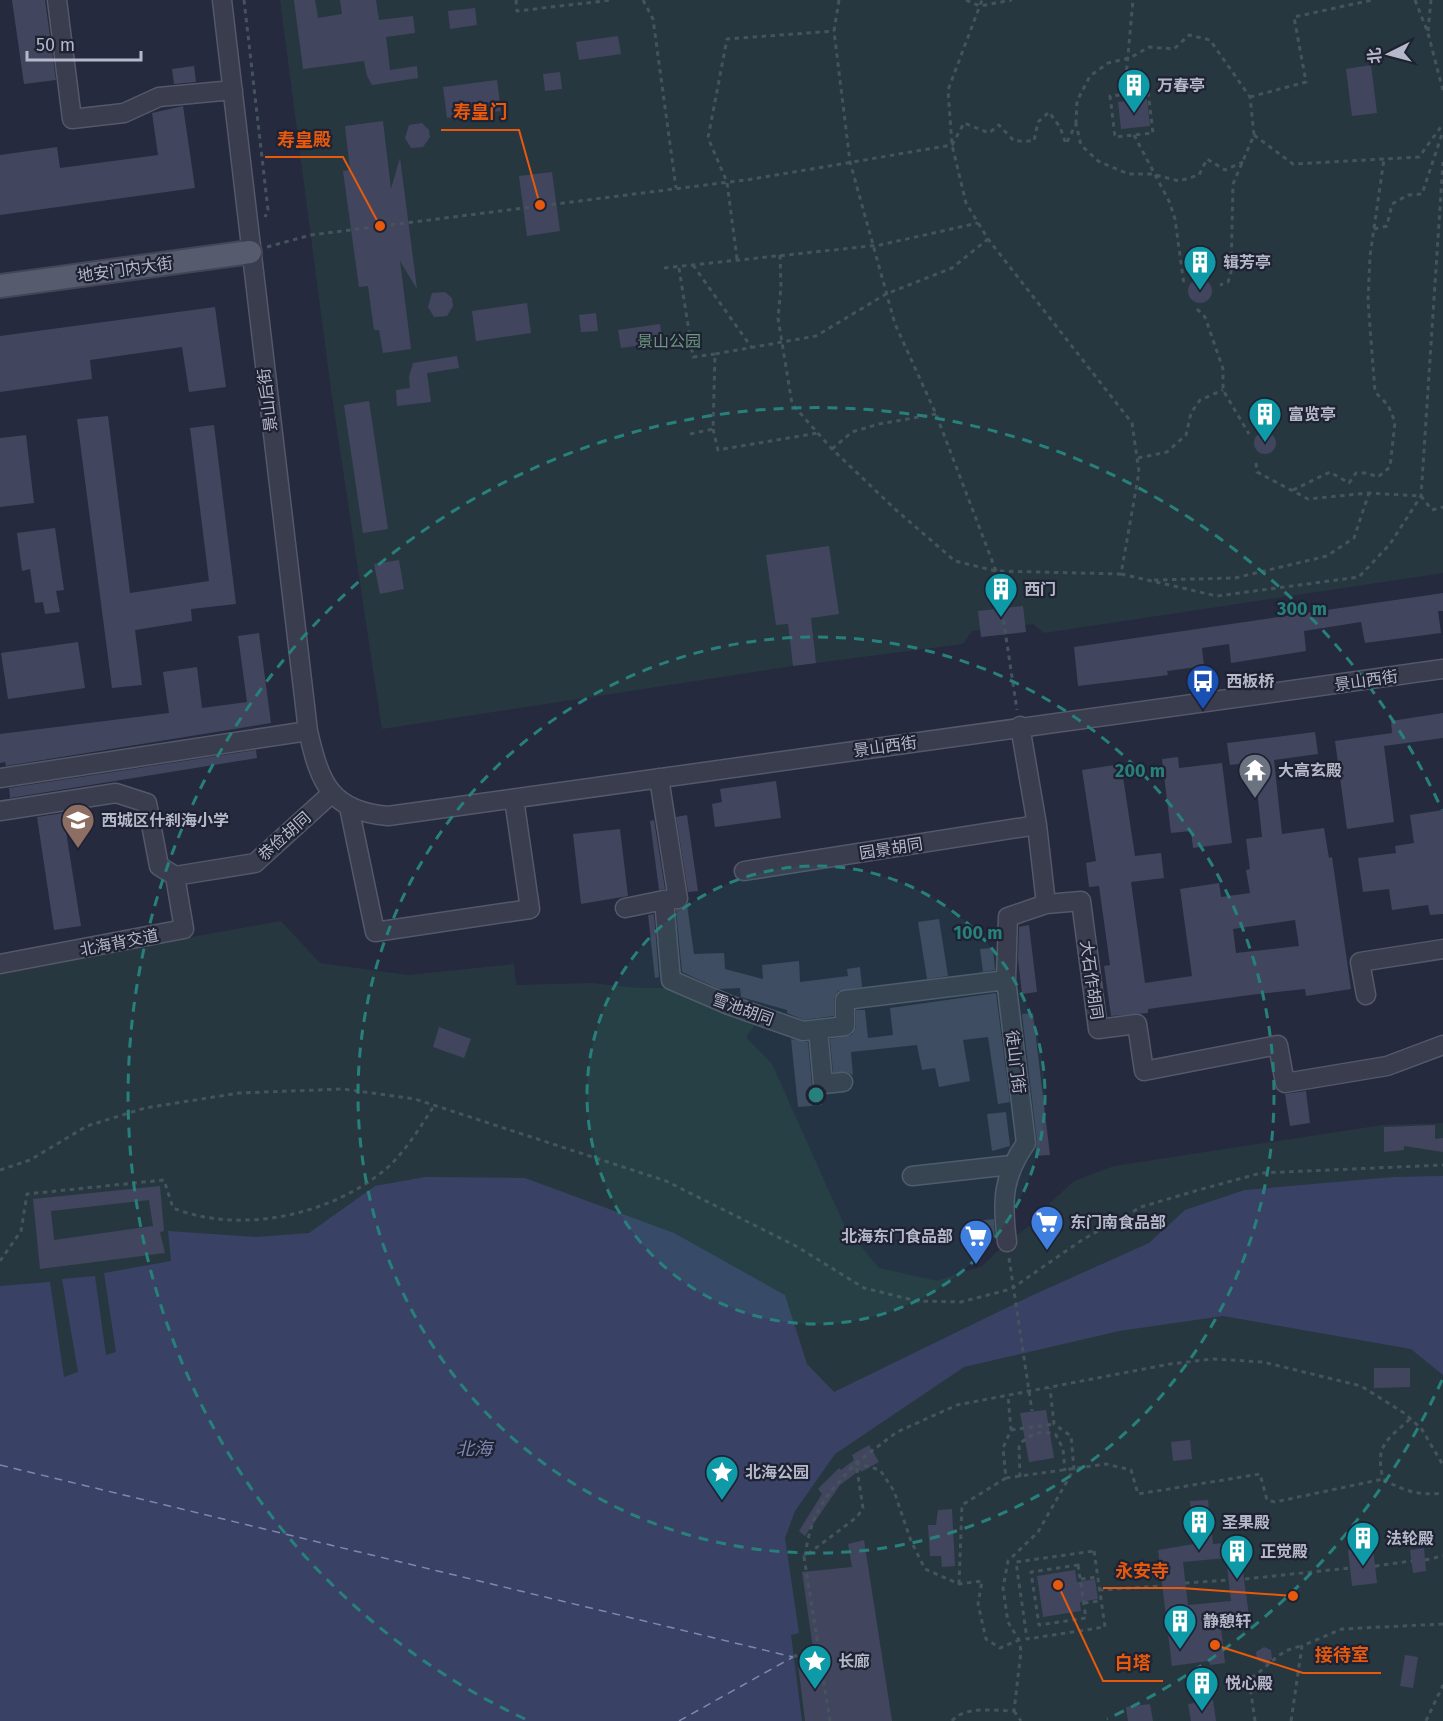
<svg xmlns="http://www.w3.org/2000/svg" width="1443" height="1721" font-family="'Fira Sans','Noto Sans SC',sans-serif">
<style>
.green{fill:#27373f}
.water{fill:#394265}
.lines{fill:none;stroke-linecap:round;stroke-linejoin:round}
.ferry{stroke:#7c88b0;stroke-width:1.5;stroke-dasharray:8 6;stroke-linecap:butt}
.building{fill:#41465e;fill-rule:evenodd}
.minor-casing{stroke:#545869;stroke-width:21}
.major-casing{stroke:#424657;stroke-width:26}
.path{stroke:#45545c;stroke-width:3;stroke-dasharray:4.5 4.5;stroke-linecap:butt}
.minor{stroke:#393d4e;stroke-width:18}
.major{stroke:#575b6e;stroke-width:22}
.ring{fill:none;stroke:#28807c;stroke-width:3;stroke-dasharray:10 8}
.labels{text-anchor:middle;stroke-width:4.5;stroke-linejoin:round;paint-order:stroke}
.poi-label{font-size:16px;font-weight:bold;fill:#b5b8c9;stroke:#1e2233;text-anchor:start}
.street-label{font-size:16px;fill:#b5b8c9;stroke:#1e2233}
.park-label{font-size:16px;fill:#6c9980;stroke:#1e2233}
.water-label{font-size:18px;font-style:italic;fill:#7c88b0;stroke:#1e2233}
.centre{fill:#28807c;stroke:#1e2233;stroke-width:3}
.ring-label{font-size:18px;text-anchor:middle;font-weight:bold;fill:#28807c;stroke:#1e2233;stroke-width:4.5;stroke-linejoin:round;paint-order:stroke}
.leader{fill:none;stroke:#e8590c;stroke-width:2}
.callout-dot{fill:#e8590c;stroke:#1e2233;stroke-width:2}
.callout-label{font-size:18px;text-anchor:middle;font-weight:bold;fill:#e8590c;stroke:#1e2233;stroke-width:4.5;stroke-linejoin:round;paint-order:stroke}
</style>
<rect width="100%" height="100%" fill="#252a3e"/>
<path class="green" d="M280 0H1443V573L1044 633 1033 624 1025 625 1026 632 981 637 980 630 972 631 963 644 793 666 382 729 331 390Z
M281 921 320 963 408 975 514 964 516 985 592 983 638 988H671L757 1022 746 1037 772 1064 845 1227 879 1268 937 1281 982 1266 1007 1242 1044 1215 1050 1203 1074 1181 1114 1166 1382 1125 1443 1123V1721H0V971Z"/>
<path class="water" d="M1443 1176V1375L1411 1349 1223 1316 1119 1331 964 1367 835 1454 795 1511 785 1538 799 1633 791 1635 802 1721H0V1286L50 1282 64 1377 78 1372 62 1279 95 1276 106 1355 116 1352 104 1273 171 1261 168 1231 257 1237 309 1233 375 1186 425 1177 525 1178 674 1233 785 1295 807 1364 834 1392 1033 1295 1149 1243 1185 1210 1245 1190 1394 1177Z"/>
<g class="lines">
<path class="ferry" d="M0 1465 793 1657
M679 1721 793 1657"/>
</g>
<path class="building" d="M12 0H45L56 80 24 84Z
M294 0H315L318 18 342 14 340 0H376L379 20 413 16 415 33 386 37 390 70 417 66 418 78 372 85 367 76 364 61 303 69Z
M475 8 477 25 450 29 448 11Z
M618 36 621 54 579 60 576 42Z
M1371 65 1377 113 1352 116 1346 69Z
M194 66 196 82 174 84 172 69Z
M560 72 562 89 545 91 543 74Z
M497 80 501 111 447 118 443 87Z
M1147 99 1150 126 1121 129 1118 102Z
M183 106 195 188 0 215V155L57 147 60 168 158 155 152 113Z
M383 121 391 189 400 158 417 289 400 261 411 349 383 353 379 330H374L368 286 359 287 343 171 350 170 345 126Z
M422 123 429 130 430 137 423 147 411 148 405 138 409 125Z
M552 172 560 231 527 236 519 176Z
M1188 291a12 12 0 1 1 24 0a12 12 0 1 1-24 0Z
M445 292 452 298 453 306 447 316 434 317 428 307 432 293Z
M527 303 531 333 476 341 472 311Z
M215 307 226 387 189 392 182 347 90 360 92 379 0 392V336Z
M596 313 598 331 581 332 579 315Z
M660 324 663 342 621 348 618 330Z
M457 356 459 368 427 373 431 402 397 406 396 390 410 388 409 377 413 363Z
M369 401 388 529 363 533 344 405Z
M108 416 130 593 209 581 190 428 214 425 236 604 191 609 192 621 135 630 142 685 112 688 77 419Z
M1254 443a11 11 0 1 1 22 0a11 11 0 1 1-22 0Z
M26 435 34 503 0 507V438Z
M55 528 64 590 56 591 60 612 45 614 43 602 35 603 30 569 22 571 17 533Z
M829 546 839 614 811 618 816 663 793 666 788 624 776 625 766 555Z
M399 560 404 589 380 594 374 564Z
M1443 593V611H1438L1441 633 1365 643 1361 622 1304 631 1306 651 1231 663 1229 644 1202 648 1204 666 1167 671 1168 675 1153 677 1078 686 1074 647Z
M1023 606 1026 632 981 637 978 611Z
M259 633 271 723 6 766 5 762 0 763V734L169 713 163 672 197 667 202 708 247 702 238 636Z
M78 642 85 688 8 699 1 653Z
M1443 713V738L1384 746 1394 822 1347 829 1335 741 1392 733 1391 721Z
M1315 732 1318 754 1274 760 1282 834 1324 828 1329 858 1332 857 1351 989 1306 996 1305 989 1250 995 1148 1009V1013L1111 1016 1104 966 1110 965 1099 886 1089 887 1086 863 1096 861 1082 770 1121 764 1135 856 1161 853 1164 878 1131 882 1145 983 1192 976 1180 889 1219 883 1221 897 1250 893 1246 870 1250 869 1246 839 1262 837 1254 762 1230 765 1227 743ZM1295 920 1299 946 1236 953 1233 929Z
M256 750 257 758 10 798 9 788Z
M1178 757 1179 768 1222 763 1232 843 1193 848 1191 831 1171 833 1162 759Z
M776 781 781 818 715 827 712 804 722 802 720 789Z
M1443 810V914L1430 915 1428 905 1392 910 1389 889 1363 892 1358 858 1396 853 1395 846 1414 843 1410 815Z
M63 813 81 926 54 930 37 817Z
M687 815 698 891 688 892 676 817Z
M654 820 665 889 659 890 650 821Z
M620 829 628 896 581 904 573 834Z
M687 905 694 954 724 953 725 969 763 979 762 965 799 961 800 982 848 976 847 969 860 967 862 987 838 991 834 999V1016L804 1020 787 1013V1010L741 997 740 988 719 989 682 972 676 910Z
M654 914 659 977 655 978 648 915Z
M939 919 948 976 927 979 918 922Z
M1029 925 1037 992 1022 994 1018 960 1019 927Z
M993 948 995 970 983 972 980 949Z
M996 993 1010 1102 998 1104 988 1037 963 1040 970 1081 939 1087 935 1068 922 1070 917 1045 851 1052 853 1075 847 1072H833L830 1039 852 1035 856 1027V1010H865L868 1038 893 1035 890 1008Z
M1033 1013 1050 1155 1035 1156 1037 1142 1022 1014Z
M439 1027 471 1039 464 1058 433 1047Z
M791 1039 808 1042 812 1086 814 1091 821 1095 822 1105 798 1107Z
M1306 1091 1310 1123 1290 1126 1285 1094Z
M1006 1112 1010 1146 992 1151 987 1114Z
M1435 1125V1139L1443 1138V1152L1404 1146V1150L1384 1152V1127Z
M160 1186 164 1231 160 1232 165 1253 40 1269 33 1199ZM149 1200 153 1226 54 1240 51 1211Z
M994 1219 995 1236 972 1239 970 1222Z
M1374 1368H1410V1387L1374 1388Z
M1046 1410 1054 1458 1029 1462 1020 1413Z
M1190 1440 1192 1459 1173 1461 1171 1442Z
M869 1445 879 1462 861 1472 860 1470 840 1485 805 1536 799 1531 822 1494 818 1489 839 1468 841 1470 854 1460 852 1455Z
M1208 1500 1213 1544 1239 1542 1249 1616 1220 1619 1225 1663 1210 1665 1209 1661 1172 1666 1158 1550 1194 1544 1190 1501ZM1226 1558 1231 1601 1188 1605 1183 1562Z
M952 1509 955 1566 942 1567 941 1556H930L928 1525H936L938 1510Z
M864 1540 892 1721H805L798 1664 815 1662 802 1572 852 1567 848 1544Z
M1373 1548 1377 1583 1352 1586 1348 1550Z
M1424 1548 1426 1571 1413 1573 1410 1550Z
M1075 1570 1077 1582 1095 1579 1098 1599 1080 1602 1081 1611 1043 1617 1037 1576Z
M1264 1647 1271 1650 1272 1659 1266 1664 1257 1660 1256 1652Z
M1405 1655 1418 1657 1413 1688 1400 1686Z
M1213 1700 1216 1721H1191L1188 1704Z
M1150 1704 1153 1721H1128L1126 1707Z"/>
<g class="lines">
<defs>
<path id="minor" d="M57 0 72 119 124 113 159 97 233 90
M222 0 308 731C320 783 330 811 388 816L1443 669
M1020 726 1037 825 1046 904 1081 901 1098 1029 1137 1024 1144 1071 1278 1045 1285 1083 1387 1066 1443 1045
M0 778 308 731
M659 778 678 899 664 900 671 980 729 1005 803 1031 845 1026V1000L1006 980
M349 807 375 932 530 909 514 799
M0 811 116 793 147 803 159 866 175 876 255 863 331 794
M744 871 1037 825
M625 908 664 900
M0 964 184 929 175 876
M1366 995 1360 962 1443 949
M818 1029 823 1084 843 1082
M912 1176 1011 1165
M1007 1242C1002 1202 1002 1177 1026 1143L1006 980 1008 917 1046 904"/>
<path id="major" d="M0 286 250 252"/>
</defs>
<use href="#minor" class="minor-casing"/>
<use href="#major" class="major-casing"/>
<path class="path" d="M244 0 268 210 265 217
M516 0 517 11 612 0
M643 0 653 19 676 188
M839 0 834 31 850 162 895 324 936 414 996 571 1017 710
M966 0 980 6 1012 0
M1415 0 1428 33 1443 91
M1428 31 1431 0
M1148 92 1153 133 1115 137 1110 96Z
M1128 94 1131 80 1126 77 1133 0
M1250 97 1306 82 1294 17 1372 0
M1076 124 1077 101 1090 76 1108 63 1130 58 1149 47 1174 49 1189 35 1210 40 1250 97 1254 135 1233 184 1231 272 1228 282 1220 285
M1134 135 1169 201 1175 219 1184 285
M1254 135 1293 164 1419 157 1443 124
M1374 229 1387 226 1392 204 1408 195 1422 194 1443 131
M267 247 311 235 753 179 952 145 964 123 989 133 999 125 1014 141H1034L1038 122 1049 112 1060 127 1066 144 1076 124 1081 145 1098 161 1128 174H1152L1179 181 1199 175 1207 159 1225 170 1243 162
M780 255 781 287 778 318 792 404 832 449 896 510 955 561 996 571 1121 574 1139 472 1132 423 988 239 966 203 952 145 948 90 982 0
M737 259 727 182 708 138 727 39 834 31
M693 265 752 348
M664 268 880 245 978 223
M679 268 693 357 715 354
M1197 309 1205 317 1223 369V390L1249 434
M713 429 718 450 818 433
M690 434 713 429 715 354 816 336 886 294 952 268 988 239
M832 449 852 432 879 424 936 414
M1138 458 1167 452 1186 435 1191 413 1200 400 1223 390
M1256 463 1257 472 1308 499 1369 493 1421 496 1432 510 1443 507
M1293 490 1330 472 1349 483 1356 473H1367L1378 477 1390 467 1395 422 1388 405 1375 392 1368 301 1370 256 1384 159
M1121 574 1217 596 1359 577 1390 544 1421 496 1443 162
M1154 580 1235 578 1327 556 1354 538 1369 493
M0 1170 30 1160 87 1126 145 1108 239 1093 343 1089 415 1099 666 1181 796 1246 864 1288 917 1301 961 1302 1011 1289 1082 1240 1141 1207 1195 1191 1261 1173 1443 1165
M1009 1258 1032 1411
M0 1261 21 1231 27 1194 164 1180 173 1208C241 1235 332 1215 387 1168 406 1151 420 1127 434 1106
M1410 1419C1386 1441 1375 1445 1383 1479 1403 1491 1420 1496 1443 1493
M1011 1430 1054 1424
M1020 1477 1019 1444C1032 1434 1041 1429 1056 1435L1063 1449 1065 1471
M1006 1478 1106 1464 1131 1470 1138 1494 1260 1474 1267 1500 1275 1502 1383 1479
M1094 1551 1105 1627 1027 1639 1016 1562Z
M805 1556C812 1509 825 1497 856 1463L880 1470 894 1491 911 1541 925 1569 959 1584 982 1581 978 1604 986 1639 1000 1648 1019 1640
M1425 1560 1443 1556
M1078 1565 1086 1618 1039 1625 1031 1572Z
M1375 1566 1412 1561
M1081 1579 1097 1577
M1245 1579 1350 1568
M1185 1583 1229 1580
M959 1584 962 1505 1006 1478 1003 1448 1011 1430 1008 1395
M1099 1590 1162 1586
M1084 1603 1100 1601
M793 1657 819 1646
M1014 1711 1021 1721
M830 1721 804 1557 857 1517 863 1508 856 1463 897 1432 957 1405 1170 1364 1213 1359 1263 1362 1361 1386 1404 1413 1421 1428 1443 1465
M952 1721C965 1705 995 1711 1014 1711L1021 1651 1019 1640 1008 1622 1003 1588 1008 1561 1038 1532 1074 1469 1071 1436 1054 1424 1050 1388
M1255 1721 1249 1679C1271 1666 1277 1650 1302 1646
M1291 1721 1302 1646 1342 1629 1443 1624
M1426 1721 1443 1685"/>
<use href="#minor" class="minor"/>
<use href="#major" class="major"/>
</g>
<circle cx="816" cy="1095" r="229" fill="#28807c" fill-opacity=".12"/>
<g class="ring">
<circle cx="816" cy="1095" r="229"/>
<circle cx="816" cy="1095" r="458"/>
<path d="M1442 1380A688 688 0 0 1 1107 1719M525 1719A688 688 0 1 1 1442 810"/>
</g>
<defs>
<symbol id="building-pin" viewBox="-11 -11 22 30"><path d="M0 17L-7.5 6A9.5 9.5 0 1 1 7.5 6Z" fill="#0f9aa8" stroke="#1e2233"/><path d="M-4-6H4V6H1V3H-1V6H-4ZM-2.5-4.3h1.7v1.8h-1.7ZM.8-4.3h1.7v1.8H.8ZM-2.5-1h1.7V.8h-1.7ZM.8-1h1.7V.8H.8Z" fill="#fff"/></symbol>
<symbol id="bus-pin" viewBox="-11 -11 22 30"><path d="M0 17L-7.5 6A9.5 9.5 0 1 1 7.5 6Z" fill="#1a4fb4" stroke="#1e2233"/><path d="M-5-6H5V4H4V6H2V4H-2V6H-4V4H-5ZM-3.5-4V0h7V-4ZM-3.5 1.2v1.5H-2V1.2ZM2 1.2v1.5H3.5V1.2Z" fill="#fff"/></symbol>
<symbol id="temple-pin" viewBox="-11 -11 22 30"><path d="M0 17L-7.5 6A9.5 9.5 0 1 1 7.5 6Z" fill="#6b7280" stroke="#1e2233"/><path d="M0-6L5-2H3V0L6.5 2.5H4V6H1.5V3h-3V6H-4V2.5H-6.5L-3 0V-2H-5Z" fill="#fff"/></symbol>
<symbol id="school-pin" viewBox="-11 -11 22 30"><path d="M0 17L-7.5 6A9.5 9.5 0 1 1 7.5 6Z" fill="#8d6e63" stroke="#1e2233"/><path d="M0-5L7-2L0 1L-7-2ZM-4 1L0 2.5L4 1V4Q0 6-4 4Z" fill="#fff"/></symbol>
<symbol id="supermarket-pin" viewBox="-11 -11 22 30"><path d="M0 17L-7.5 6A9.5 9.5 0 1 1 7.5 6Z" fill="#3f7fe0" stroke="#1e2233"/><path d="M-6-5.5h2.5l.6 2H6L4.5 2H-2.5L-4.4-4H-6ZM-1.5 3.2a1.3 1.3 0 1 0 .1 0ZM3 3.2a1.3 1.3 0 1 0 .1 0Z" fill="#fff"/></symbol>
<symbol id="sight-pin" viewBox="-11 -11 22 30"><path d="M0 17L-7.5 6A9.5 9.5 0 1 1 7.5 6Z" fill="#0f9aa8" stroke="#1e2233"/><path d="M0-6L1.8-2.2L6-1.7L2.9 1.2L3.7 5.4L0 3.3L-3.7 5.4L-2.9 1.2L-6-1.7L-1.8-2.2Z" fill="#fff"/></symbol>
</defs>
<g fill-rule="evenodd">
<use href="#building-pin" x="1115" y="66" width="38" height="52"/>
<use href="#building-pin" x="1181" y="243" width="38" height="52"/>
<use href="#building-pin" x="1246" y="395" width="38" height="52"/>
<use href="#building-pin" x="982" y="570" width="38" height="52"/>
<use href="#bus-pin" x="1184" y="662" width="38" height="52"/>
<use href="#temple-pin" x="1236" y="751" width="38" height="52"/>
<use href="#school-pin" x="59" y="801" width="38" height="52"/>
<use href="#supermarket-pin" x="1028" y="1203" width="38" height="52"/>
<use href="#supermarket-pin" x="957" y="1217" width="38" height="52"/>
<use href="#sight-pin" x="703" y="1453" width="38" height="52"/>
<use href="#building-pin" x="1180" y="1503" width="38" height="52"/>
<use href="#building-pin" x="1344" y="1519" width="38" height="52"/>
<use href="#building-pin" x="1218" y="1532" width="38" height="52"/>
<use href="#building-pin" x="1161" y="1602" width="38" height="52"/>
<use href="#sight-pin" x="796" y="1642" width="38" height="52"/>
<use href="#building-pin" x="1183" y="1664" width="38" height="52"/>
</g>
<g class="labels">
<g class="poi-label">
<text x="1157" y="91">万春亭</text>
<text x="1223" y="268">辑芳亭</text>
<text x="1288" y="420">富览亭</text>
<text x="1024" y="595">西门</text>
<text x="1226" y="687">西板桥</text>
<text x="1278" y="776">大高玄殿</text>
<text x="101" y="826">西城区什刹海小学</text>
<text x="1070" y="1228">东门南食品部</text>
<text x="953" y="1242" text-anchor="end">北海东门食品部</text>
<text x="745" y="1478">北海公园</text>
<text x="1222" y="1528">圣果殿</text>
<text x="1386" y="1544">法轮殿</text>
<text x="1260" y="1557">正觉殿</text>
<text x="1203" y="1627">静憩轩</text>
<text x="838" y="1667">长廊</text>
<text x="1225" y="1689">悦心殿</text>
</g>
<g class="street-label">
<text transform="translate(125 269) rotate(-8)" y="6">地安门内大街</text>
<text transform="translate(267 400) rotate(-97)" y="6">景山后街</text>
<text transform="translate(1366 680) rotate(-8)" y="6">景山西街</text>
<text transform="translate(885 746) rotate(-8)" y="6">景山西街</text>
<text transform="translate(284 836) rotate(-42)" y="6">恭俭胡同</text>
<text transform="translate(891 848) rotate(-9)" y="6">园景胡同</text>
<text transform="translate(119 942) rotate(-11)" y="6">北海背交道</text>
<text transform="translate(1092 980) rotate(82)" y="6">大石作胡同</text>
<text transform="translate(743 1009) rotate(20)" y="6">雪池胡同</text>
<text transform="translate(1016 1062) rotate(83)" y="6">徒山门街</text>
</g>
<g class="park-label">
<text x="669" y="347">景山公园</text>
</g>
<g class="water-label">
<text x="474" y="1455">北海</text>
</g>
</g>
<circle cx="816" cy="1095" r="9" class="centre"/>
<g class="ring-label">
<text x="1302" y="615">300 m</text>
<text x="1140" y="777">200 m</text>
<text x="978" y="939">100 m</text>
</g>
<path class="leader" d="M540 205L519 130H441M380 226L343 157H265M1293 1596L1181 1588H1103M1215 1645L1303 1673H1381M1058 1585L1103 1681H1163"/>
<g class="callout-dot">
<circle cx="540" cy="205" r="6"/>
<circle cx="380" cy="226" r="6"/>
<circle cx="1293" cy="1596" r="6"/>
<circle cx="1215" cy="1645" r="6"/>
<circle cx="1058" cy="1585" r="6"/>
</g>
<g class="callout-label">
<text x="480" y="118">寿皇门</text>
<text x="304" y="146">寿皇殿</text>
<text x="1142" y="1577">永安寺</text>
<text x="1342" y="1661">接待室</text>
<text x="1133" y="1669">白塔</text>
</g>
<g transform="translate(1389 54) rotate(264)" stroke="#1e2233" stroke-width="4.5" paint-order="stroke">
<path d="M0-4.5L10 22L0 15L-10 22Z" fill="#b5b8c9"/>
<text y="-9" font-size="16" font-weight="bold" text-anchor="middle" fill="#b5b8c9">北</text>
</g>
<path d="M27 51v9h114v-9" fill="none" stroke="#b5b8c9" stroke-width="3"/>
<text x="36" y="51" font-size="18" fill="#b5b8c9" stroke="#1e2233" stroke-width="4.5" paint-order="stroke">50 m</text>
</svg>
